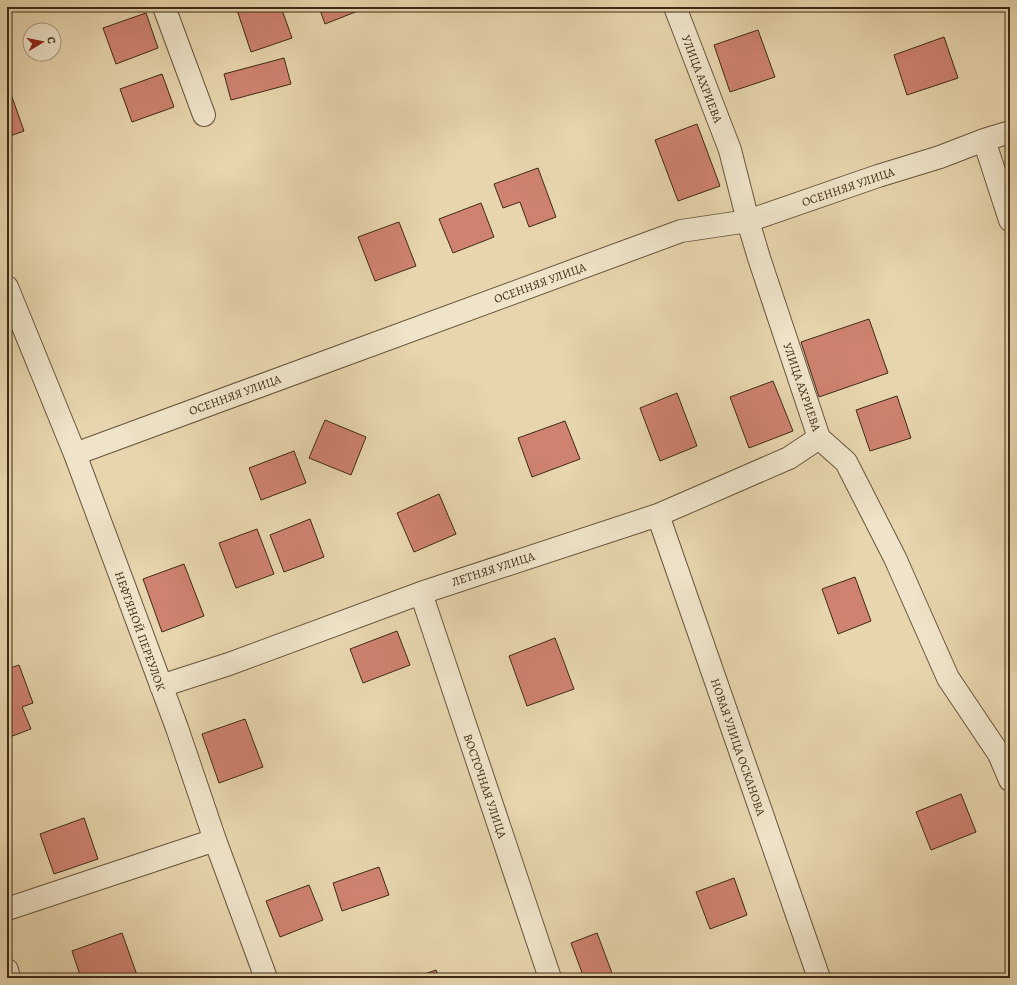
<svg xmlns="http://www.w3.org/2000/svg" width="1017" height="985" font-family="Alegreya,serif">
<style>
.building{fill:#ce826f;stroke:#3d2a16}
.lines{fill:none;stroke-linecap:round;stroke-linejoin:round}
.minor-casing{stroke:#68553c;stroke-width:24}
.minor{stroke:#efe4ca;stroke-width:22}
.labels{text-anchor:middle;stroke-width:3.5;stroke-linejoin:round;paint-order:stroke}
.street-label{font-size:12px;fill:#3d2a16;stroke:#efe4ca}
</style>
<rect width="100%" height="100%" fill="#e7d5ad"/>
<filter id="stains"><feTurbulence type="fractalNoise" baseFrequency=".005" numOctaves="4"/><feColorMatrix values="0 0 0 0 .2 0 0 0 0 .09 0 0 0 0 .02 0 0 0 .5 -.17"/></filter>
<radialGradient id="worn" r=".72"><stop offset=".6" stop-color="#630" stop-opacity="0"/><stop offset="1" stop-color="#630" stop-opacity=".3"/></radialGradient>
<path class="building" d="M236 7H281L292 38 251 52Z
M319 7H368L325 24Z
M146 13 158 48 116 64 103 28Z
M758 30 775 77 730 92 714 45Z
M944 37 958 78 907 95 894 55Z
M284 58 291 84 231 100 224 74Z
M162 74 174 107 132 122 120 89Z
M12 97 24 131 7 137V99Z
M697 124 720 186 678 201 655 140Z
M538 168 556 217 529 227 520 202 503 208 494 184Z
M481 203 494 237 453 253 439 219Z
M399 222 416 266 375 281 358 237Z
M869 319 888 373 819 397 801 342Z
M773 381 793 431 749 448 730 397Z
M677 393 697 446 660 461 640 408Z
M897 396 911 438 870 451 856 410Z
M325 420 366 437 351 475 309 458Z
M565 421 580 459 532 477 518 438Z
M294 451 306 483 261 500 249 468Z
M439 494 456 534 414 552 397 513Z
M310 519 324 557 284 572 270 535Z
M257 529 274 574 236 588 219 543Z
M184 564 204 616 162 632 143 579Z
M855 577 871 621 838 634 822 589Z
M397 631 410 665 363 683 350 649Z
M555 638 574 689 527 706 509 656Z
M19 665 33 703 22 707 31 729 7 738V669Z
M245 719 263 767 219 783 202 734Z
M961 794 976 832 931 850 916 812Z
M84 818 98 859 54 874 40 834Z
M379 867 389 895 342 911 333 883Z
M734 878 747 915 710 929 696 892Z
M309 885 323 920 280 937 266 901Z
M122 933 138 978H81L72 951Z
M597 933 612 973 598 978H584L571 943Z
M436 970 439 978H413Z"/>
<g class="lines">
<defs>
<path id="minor" d="M164 7 204 115
M675 7 730 150 748 221 759 258 819 438 846 462 895 558 948 678 999 754 1010 780
M984 140 1010 220
M7 287 75 454 177 728 215 840 266 978
M75 454 681 231 748 221 878 176 940 157 984 140 1010 132
M658 515 819 978
M421 593 550 978
M161 686 229 664 421 593 658 515 789 458 819 438
M7 909 215 840
M7 970 9 978"/>
</defs>
<use href="#minor" class="minor-casing"/>
<use href="#minor" class="minor"/>
</g>
<g class="labels">
<g class="street-label">
<text transform="translate(702 79) rotate(69)" y="4">УЛИЦА АХРИЕВА</text>
<text transform="translate(848 187) rotate(-19)" y="4">ОСЕННЯЯ УЛИЦА</text>
<text transform="translate(540 283) rotate(-20)" y="4">ОСЕННЯЯ УЛИЦА</text>
<text transform="translate(802 387) rotate(71)" y="4">УЛИЦА АХРИЕВА</text>
<text transform="translate(235 395) rotate(-20)" y="4">ОСЕННЯЯ УЛИЦА</text>
<text transform="translate(493 569) rotate(-18)" y="4">ЛЕТНЯЯ УЛИЦА</text>
<text transform="translate(140 631) rotate(70)" y="4">НЕФТЯНОЙ ПЕРЕУЛОК</text>
<text transform="translate(738 747) rotate(71)" y="4">НОВАЯ УЛИЦА ОСКАНОВА</text>
<text transform="translate(485 786) rotate(71)" y="4">ВОСТОЧНАЯ УЛИЦА</text>
</g>
</g>
<rect width="1017" height="985" fill="none" stroke="#e7d5ad" stroke-width="24"/>
<rect x="8" y="8" width="1001" height="969" fill="none" stroke="#3d2a16" stroke-width="2"/>
<rect x="12" y="12" width="993" height="961" fill="none" stroke="#3d2a16"/>
<g transform="translate(42 42) rotate(80)"><circle r="19" fill="#efe4ca" stroke="#a89a82"/>
<path d="M0-3L7 15L0 10L-7 15Z" fill="#8f2418"/>
<text y="-6" font-size="11" font-weight="bold" text-anchor="middle" fill="#3d2a16">С</text>
</g>
<rect width="100%" height="100%" filter="url(#stains)"/>
<rect width="100%" height="100%" fill="url(#worn)"/>
</svg>
